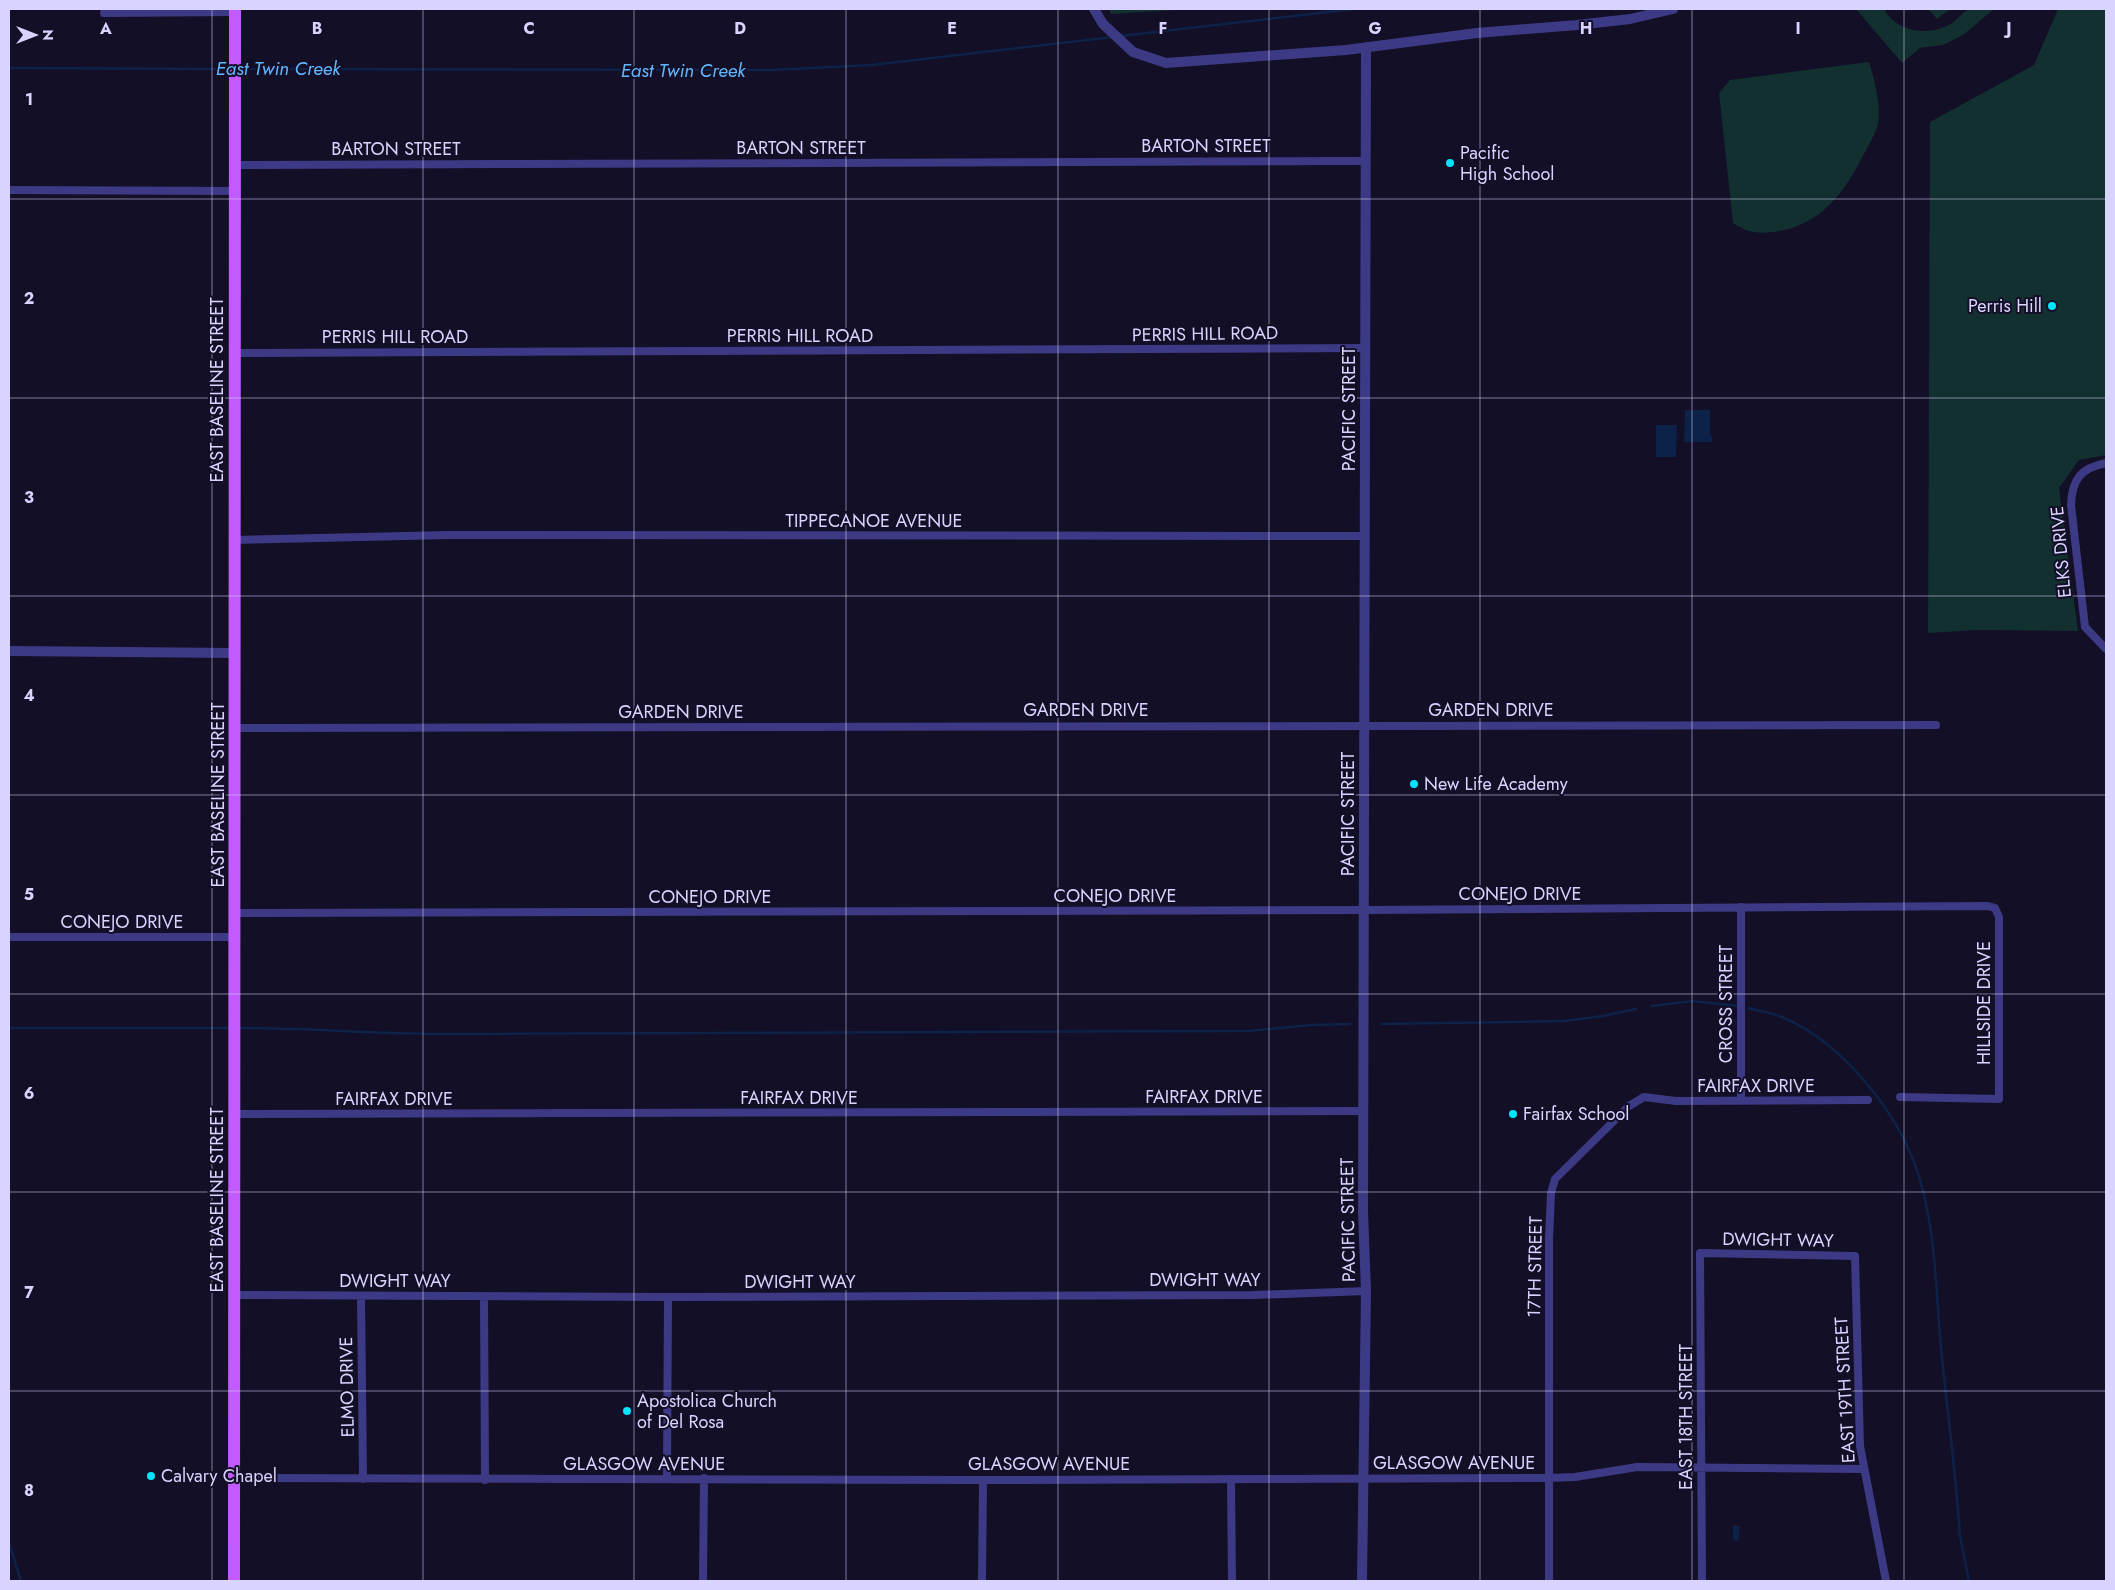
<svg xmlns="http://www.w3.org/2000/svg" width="2115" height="1590" font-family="Jost,sans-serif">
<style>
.green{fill:#12302f}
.water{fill:#0c2248}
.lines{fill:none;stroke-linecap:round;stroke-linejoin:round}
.stream{stroke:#0c2248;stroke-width:2.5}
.minor{stroke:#3d3a85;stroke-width:8}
.tertiary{stroke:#3d3a85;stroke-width:10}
.primary{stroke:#c25bff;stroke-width:12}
.grid{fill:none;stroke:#d9d4ff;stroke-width:1;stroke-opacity:0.55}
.poi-dot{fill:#00e5ff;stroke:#130f26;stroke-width:2}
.labels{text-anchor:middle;stroke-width:4;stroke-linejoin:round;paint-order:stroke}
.street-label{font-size:18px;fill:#d9d4ff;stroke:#130f26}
.poi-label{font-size:18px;fill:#d9d4ff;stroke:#130f26;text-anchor:start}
.water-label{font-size:19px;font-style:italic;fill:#62b6ff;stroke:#130f26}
.grid-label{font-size:16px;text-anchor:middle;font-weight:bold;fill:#d9d4ff;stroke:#130f26;stroke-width:4;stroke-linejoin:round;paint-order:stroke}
</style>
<rect width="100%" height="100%" fill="#130f26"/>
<path class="green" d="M1109 9H1192L1111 14Z
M1856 9H1884C1897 33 1930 37 1952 23 1958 19 1964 10 1971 9 1978 7 1987 9 1994 9L1963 35 1943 45 1920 48 1902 63Z
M1928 9H1950L1937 19Z
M2058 9H2106V455L2079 460 2059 488 2078 631 1977 630 1928 633 1930 122 2034 65Z
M1869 62C1874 78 1879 98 1879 115 1879 129 1870 142 1864 154 1845 191 1823 223 1780 231 1760 234 1749 234 1733 223L1719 93 1730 80Z"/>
<path class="water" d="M1685 410H1710V435L1712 436V442H1684Z
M1656 425H1677L1676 457H1656Z
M1733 1526H1740L1738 1542 1733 1539Z"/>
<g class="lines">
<path class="stream" d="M1121 36 1353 9
M9 68 230 69
M238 69 772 70 872 65 1113 37
M1652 1006 1693 1001 1738 1006
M1749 1008C1760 1011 1772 1013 1782 1017 1846 1044 1905 1120 1922 1187 1936 1239 1936 1294 1941 1348 1947 1411 1956 1473 1960 1536L1969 1581
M1382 1024 1564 1021 1603 1016 1636 1009
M9 1028H231
M239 1028C307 1028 374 1034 442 1034 711 1035 980 1033 1248 1031L1311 1025 1350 1024
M9 1543 21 1581"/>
<path class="minor" d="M104 13 235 12
M236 165 1366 161
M9 190 236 191
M235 353 1365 348
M2106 463C2081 468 2072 479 2071 505L2085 627 2106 649
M234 540 448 535 1365 536
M236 728 1936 725
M1741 907V1100
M235 913 1364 910 1988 906 1995 908 1999 917V1099L1900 1097
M9 937H235
M234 1114 1364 1111
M234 1295 668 1297 1253 1295 1366 1291
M361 1296 363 1479
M484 1297 485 1480
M234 1478 983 1480 1548 1478 1575 1477 1637 1467 1863 1469
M667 1478 668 1297
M1231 1479 1232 1581
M703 1581 704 1478
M982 1581 983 1480
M1549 1581V1240L1551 1193 1555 1179 1629 1106 1644 1097 1676 1101 1868 1100
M1702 1581 1700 1253 1855 1256 1860 1446 1886 1581"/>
<path class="tertiary" d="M1094 9 1103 24 1133 52 1166 63 1346 50 1477 33 1577 25 1630 19 1673 9
M9 651 235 653
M1362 1581 1366 1291 1363 1211 1366 47"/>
<path class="primary" d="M234 1581 235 9"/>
</g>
<path class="grid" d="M212 9V1581M423 9V1581M634 9V1581M846 9V1581M1058 9V1581M1269 9V1581M1480 9V1581M1692 9V1581M1904 9V1581M9 199H2106M9 398H2106M9 596H2106M9 795H2106M9 994H2106M9 1192H2106M9 1391H2106"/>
<g class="poi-dot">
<circle cx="1450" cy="163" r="5"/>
<circle cx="2052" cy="306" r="5"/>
<circle cx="1414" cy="784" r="5"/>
<circle cx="1513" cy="1114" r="5"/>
<circle cx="627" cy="1411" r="5"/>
<circle cx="151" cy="1476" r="5"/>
</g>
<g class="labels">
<g class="street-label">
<text x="1206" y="152">BARTON STREET</text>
<text x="801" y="154">BARTON STREET</text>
<text x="396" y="155">BARTON STREET</text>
<text transform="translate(1205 334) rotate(-1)" y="6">PERRIS HILL ROAD</text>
<text x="800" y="342">PERRIS HILL ROAD</text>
<text x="395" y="343">PERRIS HILL ROAD</text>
<text transform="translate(217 390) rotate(-90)" y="6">EAST BASELINE STREET</text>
<text transform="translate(1349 409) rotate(-90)" y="6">PACIFIC STREET</text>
<text x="874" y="527">TIPPECANOE AVENUE</text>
<text transform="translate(2061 552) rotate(-95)" y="6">ELKS DRIVE</text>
<text x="1086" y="716">GARDEN DRIVE</text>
<text x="1491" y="716">GARDEN DRIVE</text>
<text x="681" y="718">GARDEN DRIVE</text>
<text transform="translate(218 795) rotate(-90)" y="6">EAST BASELINE STREET</text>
<text transform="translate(1348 814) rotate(-90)" y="6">PACIFIC STREET</text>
<text x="1520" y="900">CONEJO DRIVE</text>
<text x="1115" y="902">CONEJO DRIVE</text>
<text x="710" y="903">CONEJO DRIVE</text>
<text x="122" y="928">CONEJO DRIVE</text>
<text transform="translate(1984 1003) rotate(-90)" y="6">HILLSIDE DRIVE</text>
<text transform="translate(1726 1004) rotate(-90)" y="6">CROSS STREET</text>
<text x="1756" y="1092">FAIRFAX DRIVE</text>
<text x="1204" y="1103">FAIRFAX DRIVE</text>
<text x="799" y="1104">FAIRFAX DRIVE</text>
<text x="394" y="1105">FAIRFAX DRIVE</text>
<text transform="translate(217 1200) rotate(-90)" y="6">EAST BASELINE STREET</text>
<text transform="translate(1348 1220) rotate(-91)" y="6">PACIFIC STREET</text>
<text transform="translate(1778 1240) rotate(1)" y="6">DWIGHT WAY</text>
<text transform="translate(1535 1267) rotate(-89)" y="6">17TH STREET</text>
<text x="1205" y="1286">DWIGHT WAY</text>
<text x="395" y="1287">DWIGHT WAY</text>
<text x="800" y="1288">DWIGHT WAY</text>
<text transform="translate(347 1387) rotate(-91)" y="6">ELMO DRIVE</text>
<text transform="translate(1845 1390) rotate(-93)" y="6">EAST 19TH STREET</text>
<text transform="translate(1686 1417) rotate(-90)" y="6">EAST 18TH STREET</text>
<text x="1454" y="1469">GLASGOW AVENUE</text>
<text x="644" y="1470">GLASGOW AVENUE</text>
<text x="1049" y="1470">GLASGOW AVENUE</text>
</g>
<g class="poi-label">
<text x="1460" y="159">Pacific<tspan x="1460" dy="21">High School</tspan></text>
<text x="2042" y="312" text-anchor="end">Perris Hill</text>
<text x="1424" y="790">New Life Academy</text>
<text x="1523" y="1120">Fairfax School</text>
<text x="637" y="1407">Apostolica Church<tspan x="637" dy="21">of Del Rosa</tspan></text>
<text x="161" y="1482">Calvary Chapel</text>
</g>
<g class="water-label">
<text x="278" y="75">East Twin Creek</text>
<text x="683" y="77">East Twin Creek</text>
</g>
</g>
<g class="grid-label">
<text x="106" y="34">A</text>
<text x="317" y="34">B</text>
<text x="529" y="34">C</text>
<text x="740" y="34">D</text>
<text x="952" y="34">E</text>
<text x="1163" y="34">F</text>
<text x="1375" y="34">G</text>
<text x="1586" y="34">H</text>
<text x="1798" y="34">I</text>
<text x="2009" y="34">J</text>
<text x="29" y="105">1</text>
<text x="29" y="304">2</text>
<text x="29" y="503">3</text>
<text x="29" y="701">4</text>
<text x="29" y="900">5</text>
<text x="29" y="1099">6</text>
<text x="29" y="1298">7</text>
<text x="29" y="1496">8</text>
</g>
<rect width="2115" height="1590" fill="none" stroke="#d9d4ff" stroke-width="20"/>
<g transform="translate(35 35) rotate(90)" stroke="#130f26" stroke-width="4" paint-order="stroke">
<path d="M0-4L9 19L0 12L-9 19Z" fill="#d9d4ff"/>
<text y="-8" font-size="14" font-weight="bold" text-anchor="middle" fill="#d9d4ff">N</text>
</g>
</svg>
